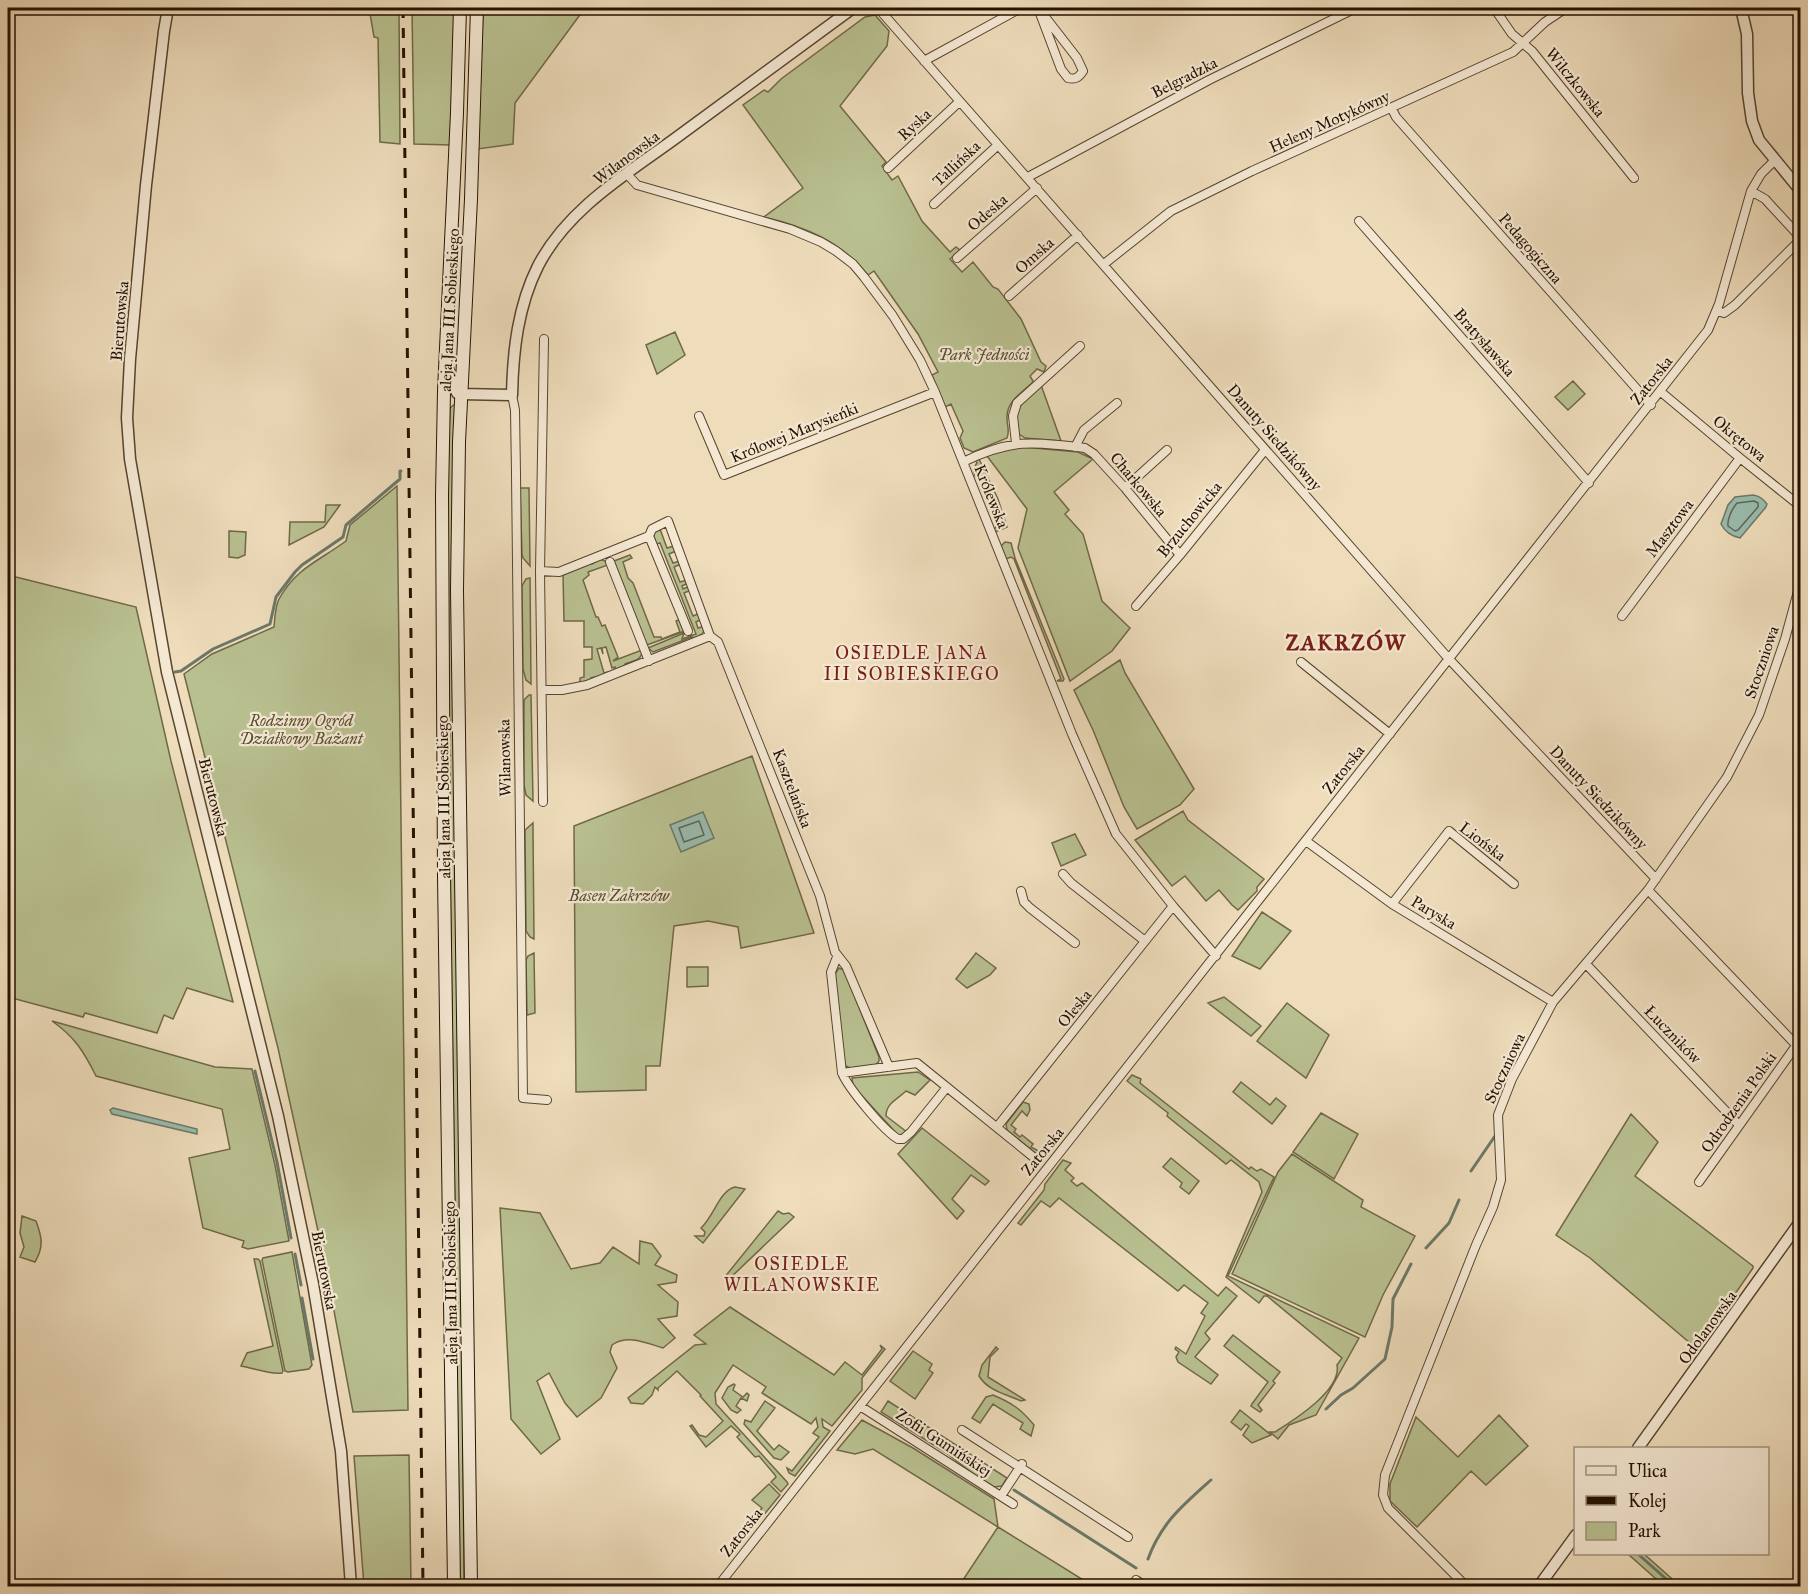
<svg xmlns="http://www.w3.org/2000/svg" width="1808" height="1594" font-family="'IM FELL Great Primer',serif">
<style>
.green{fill:#b9c090;stroke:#6f6848;stroke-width:1.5}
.water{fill:#99bcae;stroke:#6b7868;stroke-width:1.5}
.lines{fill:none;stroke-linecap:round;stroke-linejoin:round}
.shore{stroke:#5f6657;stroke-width:1.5}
.stream{stroke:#6b7868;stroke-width:3}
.minor-casing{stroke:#57442f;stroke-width:10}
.tertiary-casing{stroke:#57442f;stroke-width:13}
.secondary-casing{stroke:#251100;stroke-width:14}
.minor{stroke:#f4e8d3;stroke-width:8}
.tertiary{stroke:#f4e8d3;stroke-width:10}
.secondary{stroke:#f4e8d3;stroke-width:12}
.rail{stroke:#251100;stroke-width:3;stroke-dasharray:10 10;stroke-linecap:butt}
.labels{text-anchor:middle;stroke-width:4.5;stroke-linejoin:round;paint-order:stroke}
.street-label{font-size:16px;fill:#251100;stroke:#f4e8d3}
.park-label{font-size:16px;font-style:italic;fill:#594e32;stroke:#f4e8d3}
.neighbourhood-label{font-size:18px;letter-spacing:1.5px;fill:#7a1f14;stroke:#f4e8d3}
.district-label{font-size:22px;font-weight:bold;letter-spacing:1.5px;fill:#7a1f14;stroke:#f4e8d3}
</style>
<rect width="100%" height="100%" fill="#eedcbb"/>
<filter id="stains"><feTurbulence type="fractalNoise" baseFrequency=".00333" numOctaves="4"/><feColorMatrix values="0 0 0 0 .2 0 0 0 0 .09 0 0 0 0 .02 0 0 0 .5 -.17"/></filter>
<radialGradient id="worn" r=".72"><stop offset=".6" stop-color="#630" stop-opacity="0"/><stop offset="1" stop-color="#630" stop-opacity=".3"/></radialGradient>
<path class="green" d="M369 8H399L400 144 380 142 378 38 374 37Z
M412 8H455L451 145 414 144Z
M483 8H585L515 103 513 144 478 149Z
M875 15 889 31 887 46 840 106 886 162 882 166 892 180 898 176 922 221 950 252 956 247 960 250 950 259 962 272 973 262 993 287 998 289 1021 319 1041 362 1046 366 1044 372 1037 369 1030 376 1033 381 1032 383C1021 393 1006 402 1007 419 1007 426 1010 431 1007 438L973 452 964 448 960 438 963 431 951 404 945 407 932 375 938 372 918 334 874 271 868 275C840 241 806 227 764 217L803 188 743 105 764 90 768 92 781 79 865 17Z
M675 332 685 355 657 374 646 345Z
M1573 381 1585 394 1568 410 1555 397Z
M1041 385 1061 441 1025 438 1019 434C1012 407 1022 402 1041 385Z
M456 403 463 1445 464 1586H460L447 656V490L450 408Z
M1023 447 1078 452 1093 459 1054 492 1069 510 1065 514 1083 534 1102 601 1130 628 1112 651 1070 681 1018 548 1027 509 987 456 1001 450Z
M979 459 998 499 1007 527 995 532 994 530 999 521 981 479 975 476 973 469 977 463 976 461Z
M397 486 408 1410 353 1412 325 1263 278 1048 184 674 212 654 274 627C275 618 275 607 279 599 296 568 319 561 346 541L350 525Z
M520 488H529L530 566 523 558 522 554Z
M326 505H340L324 527 289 545 290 522H325Z
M660 529 667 548 674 546 676 551 669 554 673 563 680 561 681 564 674 567 680 582 687 580 688 583 682 586 683 589 690 586 691 590 684 593 693 616 700 613 702 619 696 622 698 628 705 626C704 634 702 635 695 638L692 637 653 652 648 648 684 633 682 639 696 634 660 543 656 544 653 533Z
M229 531 246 532 245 555 238 558 229 557Z
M1005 542 1011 543 1015 558 1064 679 1063 681H1057L1061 679 1014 559 1011 557 1006 559 1001 546Z
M630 555 632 558 623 562 628 578 633 583 654 637H661L662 639 680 632 676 621 679 620 685 631 647 645 614 561Z
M600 559 605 561 608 565 588 572 589 575 583 580 596 617H598L602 626 605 625 618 657 613 661 642 650C643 660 633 661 625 664L623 668 616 671 615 667 612 668 606 647 602 648 603 654 601 648 597 649 604 673 608 672 596 679 594 677 591 678 592 680 580 684V678L584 677V660L592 659V647H584V621H564L563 575 591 563 592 564Z
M8 575 136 607 171 761 233 1002 187 988 173 1019 164 1015 157 1033 85 1013 83 1017 8 997Z
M530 578 531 684 526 680 523 669 522 586 526 579Z
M1120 660 1125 673 1194 789 1180 805 1137 829 1124 807 1093 730 1074 690Z
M529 695H531L533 801 526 795 524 785V700Z
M752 756 814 933 741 948 738 927 708 921 674 926 660 1066H646V1090L576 1092 574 826Z
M1183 811 1188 820 1264 879 1257 887V891L1238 910 1232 905 1219 890 1206 901 1185 876 1172 886 1135 840Z
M533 823V829L534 939 530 937 526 931 525 830Z
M1075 834 1086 855 1061 866 1052 843Z
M1262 912 1291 931 1260 969 1232 956Z
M534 953 535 1013 527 1015 526 960 528 956Z
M976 953 996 968 990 975 967 988 956 979Z
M687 967H708V986L687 987Z
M839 968 844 970 879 1057V1061L875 1066 850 1068 844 1065 835 974Z
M1224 997 1261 1026 1251 1036 1208 1003Z
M1287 1003 1329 1035 1306 1078 1257 1041Z
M52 1021 215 1067 252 1069 275 1165 289 1241 248 1249 242 1247 244 1241 203 1228 189 1158 230 1149 222 1109 96 1076C84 1052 75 1037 52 1021Z
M918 1072 930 1080 915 1095 906 1091C898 1099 886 1103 886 1116L907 1132 899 1136 853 1086 852 1078Z
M1132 1075 1141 1079 1140 1083 1249 1169 1251 1167 1257 1171 1261 1169 1274 1177 1228 1276 1359 1338 1316 1415 1289 1425 1278 1439 1270 1432H1275C1294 1420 1342 1390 1337 1365L1342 1358 1267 1296H1264L1259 1303 1226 1277 1262 1192 1259 1182 1231 1160 1226 1164 1167 1116 1168 1113 1127 1081Z
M1241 1082 1270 1105 1276 1098 1286 1106 1272 1124 1233 1092Z
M1023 1102 1029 1104 1030 1110 1027 1116 1022 1111 1011 1125 1016 1129 1014 1132 1020 1137 1022 1135 1033 1144 1031 1147 1044 1154 1041 1158 1007 1130 1006 1124Z
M1321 1113 1358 1134 1334 1179 1293 1152Z
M1631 1114 1658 1142 1635 1176 1753 1266V1268L1697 1349 1590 1258 1556 1235Z
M922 1128 989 1181 985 1185 971 1175 952 1199 964 1211 957 1219 898 1154Z
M1292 1154 1363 1200 1361 1207 1415 1236 1383 1295 1365 1337 1232 1274 1278 1172Z
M1171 1158 1199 1181 1189 1194 1180 1187 1182 1183 1163 1167Z
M1063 1160 1071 1163 1065 1170 1074 1178 1071 1181 1077 1186 1082 1183 1218 1296 1226 1287 1237 1296 1205 1333 1210 1339 1195 1357 1218 1375 1211 1384 1178 1362 1176 1357 1179 1352 1175 1349 1176 1347 1186 1354 1205 1316 1201 1313 1208 1303 1184 1285 1178 1291 1059 1198 1050 1207 1041 1201 1021 1225 1018 1223 1044 1190 1045 1184Z
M735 1187 745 1189 703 1243 695 1236H704L705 1232 701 1228C714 1216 720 1190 735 1187Z
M500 1208 540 1213 571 1269 600 1263 613 1247 639 1264 640 1241 652 1244 661 1256 655 1265 677 1275 676 1282 658 1285 678 1302 677 1316 658 1319 675 1338 663 1348C646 1343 628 1334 612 1345L610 1352 617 1368 601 1398 577 1417 565 1403 549 1373 537 1381 560 1439 541 1454 511 1419Z
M778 1211 783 1214 789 1213 794 1217 727 1281 724 1278Z
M22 1216 36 1221C42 1237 44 1247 35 1262L20 1257 24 1247 20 1233Z
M292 1252 312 1365 309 1369 288 1372 285 1371 262 1260 263 1258Z
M254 1259H258L260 1261 283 1371 282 1373C271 1375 253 1368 241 1366L247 1353 273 1346Z
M730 1307 834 1375 845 1362 862 1375 882 1349 880 1345 885 1349 862 1378V1390L832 1426 822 1419 823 1427 830 1431 795 1476 789 1473 787 1468 792 1471 819 1437 813 1433 818 1427 816 1418 811 1424 762 1393 766 1387 733 1365 715 1393 716 1404 787 1482 788 1484 781 1492 771 1482 776 1477 775 1475 759 1456 755 1457 737 1437 740 1434 731 1426 706 1447 690 1426 692 1425 699 1435 706 1437 723 1421 700 1396 701 1395 677 1371 658 1388V1390L655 1387 652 1395 643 1404 631 1403 628 1398 695 1345 706 1344 694 1335Z
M1233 1335 1280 1372 1273 1381 1275 1383 1258 1405 1262 1410 1260 1412 1251 1406 1252 1404 1268 1382 1224 1346Z
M996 1347 998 1349 990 1357 988 1377 1025 1400 1021 1401C1006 1394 988 1391 979 1376L982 1365Z
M913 1351 932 1364 929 1370 933 1373 915 1399 890 1381Z
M734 1384 735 1385 733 1390 743 1397 747 1393 749 1395 747 1401 741 1398 736 1406 741 1410 737 1413 731 1410 722 1398 728 1387Z
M993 1395C1012 1403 1021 1409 1034 1425L1031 1436 1020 1429 1023 1423 993 1404 980 1423 972 1418 986 1397Z
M765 1401 775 1408 757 1431 774 1450 779 1445 789 1452 781 1460 774 1458 744 1424 745 1420 751 1422Z
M888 1401 1007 1478 1002 1486 994 1487 976 1476 945 1452 881 1412Z
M1240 1410 1271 1435 1252 1443 1243 1435 1249 1426 1246 1424 1241 1430 1231 1422Z
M1499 1415 1528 1446 1486 1485 1471 1471 1417 1527 1390 1501V1484L1416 1417 1458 1457Z
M862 1420 913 1448 994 1499 998 1527 1093 1586H959L998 1527 873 1449 855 1454 837 1450Z
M409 1455 411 1586H364L354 1456Z
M769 1484 780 1495 758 1522 754 1517 762 1508 752 1500Z
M1628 1554H1644L1680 1586H1664Z"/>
<path class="water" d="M1753 495C1760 496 1763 499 1767 504L1766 507 1740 538C1731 536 1725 532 1721 524L1728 505 1735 497Z
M703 812 714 838 681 852 670 825Z
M113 1108 197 1129V1134L112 1114 110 1110Z"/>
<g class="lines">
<path class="shore" d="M1754 501 1758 503V507L1738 530 1735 531 1728 526C1727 519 1732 509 1737 503Z
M699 821 704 835 684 842 679 828Z"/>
<path class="stream" d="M175 672 181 671 213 649 270 624 276 597 295 572 302 565 343 537 346 525 400 479V471H401
M255 1071 277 1162 291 1238
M1471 1171 1495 1136
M1426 1248 1449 1223 1459 1200
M295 1254 301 1285
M302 1298 313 1359
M1326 1409 1341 1395 1353 1388 1385 1359 1392 1327 1393 1299 1411 1264
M1014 1490 1136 1568
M1638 1554 1674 1586
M1148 1559C1161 1523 1183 1505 1211 1480"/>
<defs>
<path id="minor" d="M878 8 1449 659 1656 879
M1038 8 1061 69 1068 78C1076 80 1079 77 1083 71L1077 58 1039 9
M1494 8 1512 34 1532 51 1634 178
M924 61 1021 8
M1392 109 1396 117 1651 405
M888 168 959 102
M627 174 637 185 790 229 821 242 836 251 853 264 864 277 893 316 920 360 935 392 1072 734 1116 834 1173 906 1216 956
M1028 177 1209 80 1356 8
M1751 191 1765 199 1800 237
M934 204 998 145
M1359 221 1589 483
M957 258 1037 188
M1104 264 1171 211 1252 171 1513 52 1545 22 1566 8
M1009 296 1078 235
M1717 311 1724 313 1735 305 1800 240
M1661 392 1740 458 1800 506
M512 395 515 410 516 474 523 1098 547 1100
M699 416 724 475 935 392
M1016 443 1013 416 1017 403 1080 346
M1075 447 1084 430 1117 403
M963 462C1009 439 1034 441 1085 448L1094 454 1125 488 1180 555
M1125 488 1167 450
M649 536 652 529 668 521 710 636
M610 562 649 661
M540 571 559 572 649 536 688 631
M1136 606 1180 555 1265 450
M1622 616 1740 458
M710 636 718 642 820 896 835 952 846 966 889 1067
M1301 662 1390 734
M542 690H562L587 685 710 636
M543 802 540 571 544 339
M1306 841 1392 904 1553 1002
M1063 874 1071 883 1145 941
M1648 890 1800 1049
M1021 891 1024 902 1030 908 1075 943
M1392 904 1449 831 1514 884
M837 957 831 972 842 1073 917 1063 1037 1160
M1586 964 1739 1125
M842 1073C849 1089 883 1130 898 1139H903L911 1132 947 1087
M997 1127 1173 906
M1699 1182 1800 1040
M860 1406 1013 1504
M962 1430 1128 1537
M1001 1496 1022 1464
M1136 1580 1145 1586
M718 1586 1708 330 1719 304 1751 191 1761 174 1775 160
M1466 1586 1388 1508 1383 1495 1385 1475 1476 1245 1493 1207 1501 1180 1498 1115 1512 1079 1553 1002 1648 890 1727 777 1759 715 1785 639 1800 584"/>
<path id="tertiary" d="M168 8 164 31 146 185 130 359 127 418 130 459 167 672 278 1116 313 1284 341 1451 351 1586
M1741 8 1747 34 1748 93 1752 121 1759 140 1800 190
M447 366 457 393 461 394 512 395C513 350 518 306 538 266 569 206 632 171 684 132 741 90 797 49 853 8
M1638 1448 1800 1222
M1539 1586 1576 1535"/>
<path id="secondary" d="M454 1586 444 875 442 495 444 391 457 113 460 8
M471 1586 457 590 459 442 471 199 477 8"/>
</defs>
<use href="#minor" class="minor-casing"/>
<use href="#tertiary" class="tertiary-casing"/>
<use href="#secondary" class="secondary-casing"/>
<use href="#minor" class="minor"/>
<use href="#tertiary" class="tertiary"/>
<use href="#secondary" class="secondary"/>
<path class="rail" d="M403 8 423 1586"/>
</g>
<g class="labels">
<g class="street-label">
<text transform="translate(1184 77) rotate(-27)" y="6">Belgradzka</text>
<text transform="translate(1576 82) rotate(51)" y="6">Wilczkowska</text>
<text transform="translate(1329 121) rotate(-24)" y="6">Heleny Motykówny</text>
<text transform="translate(914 124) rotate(-43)" y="6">Ryska</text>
<text transform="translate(626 157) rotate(-37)" y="6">Wilanowska</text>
<text transform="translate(956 163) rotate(-43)" y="6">Tallińska</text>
<text transform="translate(987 212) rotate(-41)" y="6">Odeska</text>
<text transform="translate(1531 248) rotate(49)" y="6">Pedagogiczna</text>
<text transform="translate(1034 255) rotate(-42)" y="6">Omska</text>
<text transform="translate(449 310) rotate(-87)" y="6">aleja Jana III Sobieskiego</text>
<text transform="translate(119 321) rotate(-85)" y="6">Bierutowska</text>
<text transform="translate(1485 342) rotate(49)" y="6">Bratysławska</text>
<text transform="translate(1651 380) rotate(-52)" y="6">Zatorska</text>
<text transform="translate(794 432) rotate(-22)" y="6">Królowej Marysieńki</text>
<text transform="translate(1275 437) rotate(49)" y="6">Danuty Siedzikówny</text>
<text transform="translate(1740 438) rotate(39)" y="6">Okrętowa</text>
<text transform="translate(1139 484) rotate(50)" y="6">Charkowska</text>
<text transform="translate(992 496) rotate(68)" y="6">Królewska</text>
<text transform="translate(1189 519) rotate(-51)" y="6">Brzuchowicka</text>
<text transform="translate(1669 528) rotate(-53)" y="6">Masztowa</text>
<text transform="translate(1761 662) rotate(-71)" y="6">Stoczniowa</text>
<text transform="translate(504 758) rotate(-91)" y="6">Wilanowska</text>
<text transform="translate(1343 769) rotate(-52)" y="6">Zatorska</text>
<text transform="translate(793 788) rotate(69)" y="6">Kasztelańska</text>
<text transform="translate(214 797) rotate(76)" y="6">Bierutowska</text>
<text transform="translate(443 797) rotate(-91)" y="6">aleja Jana III Sobieskiego</text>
<text transform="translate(1599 797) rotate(47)" y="6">Danuty Siedzikówny</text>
<text transform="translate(1483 841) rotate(37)" y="6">Liońska</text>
<text transform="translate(1434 912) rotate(31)" y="6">Paryska</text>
<text transform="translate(1074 1008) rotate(-51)" y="6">Oleska</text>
<text transform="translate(1673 1034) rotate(46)" y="6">Łuczników</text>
<text transform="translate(1504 1068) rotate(-65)" y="6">Stoczniowa</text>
<text transform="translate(1738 1102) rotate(-55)" y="6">Odrodzenia Polski</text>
<text transform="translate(1042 1151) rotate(-51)" y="6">Zatorska</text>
<text transform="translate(325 1270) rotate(79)" y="6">Bierutowska</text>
<text transform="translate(450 1283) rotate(-91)" y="6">aleja Jana III Sobieskiego</text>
<text transform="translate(1707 1327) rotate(-54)" y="6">Odolanowska</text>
<text transform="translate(944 1442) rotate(33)" y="6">Zofii Gumińskiej</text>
<text transform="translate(741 1532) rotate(-52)" y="6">Zatorska</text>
</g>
<g class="park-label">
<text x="984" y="360">Park Jedności</text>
<text x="301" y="726">Rodzinny Ogród<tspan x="301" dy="18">Działkowy Bażant</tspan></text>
<text x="619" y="901">Basen Zakrzów</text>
</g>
<g class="neighbourhood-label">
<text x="912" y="659">OSIEDLE JANA<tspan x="912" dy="21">III SOBIESKIEGO</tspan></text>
<text x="802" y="1270">OSIEDLE<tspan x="802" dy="21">WILANOWSKIE</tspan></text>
</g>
<g class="district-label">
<text x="1346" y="650">ZAKRZÓW</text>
</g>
</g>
<rect width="1808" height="1594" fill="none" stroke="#eedcbb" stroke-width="30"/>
<rect x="9" y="9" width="1790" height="1576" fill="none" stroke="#251100" stroke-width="3"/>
<rect x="15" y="15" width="1778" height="1564" fill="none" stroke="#251100" stroke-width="1.5"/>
<rect x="1574" y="1447" width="195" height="108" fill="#f4e8d3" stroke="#a1927f" stroke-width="1.5"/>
<rect x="1586" y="1466" width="30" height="9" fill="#f4e8d3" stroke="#a1927f" stroke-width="1.5"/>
<text x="1628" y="1477" font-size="18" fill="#251100">Ulica</text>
<rect x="1586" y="1496" width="30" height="9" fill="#251100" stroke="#a1927f" stroke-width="1.5"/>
<text x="1628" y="1507" font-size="18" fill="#251100">Kolej</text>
<rect x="1586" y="1522" width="30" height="18" fill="#b9c090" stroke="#a1927f" stroke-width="1.5"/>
<text x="1628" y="1537" font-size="18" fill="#251100">Park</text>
<rect width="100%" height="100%" filter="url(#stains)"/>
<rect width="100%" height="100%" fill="url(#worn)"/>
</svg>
